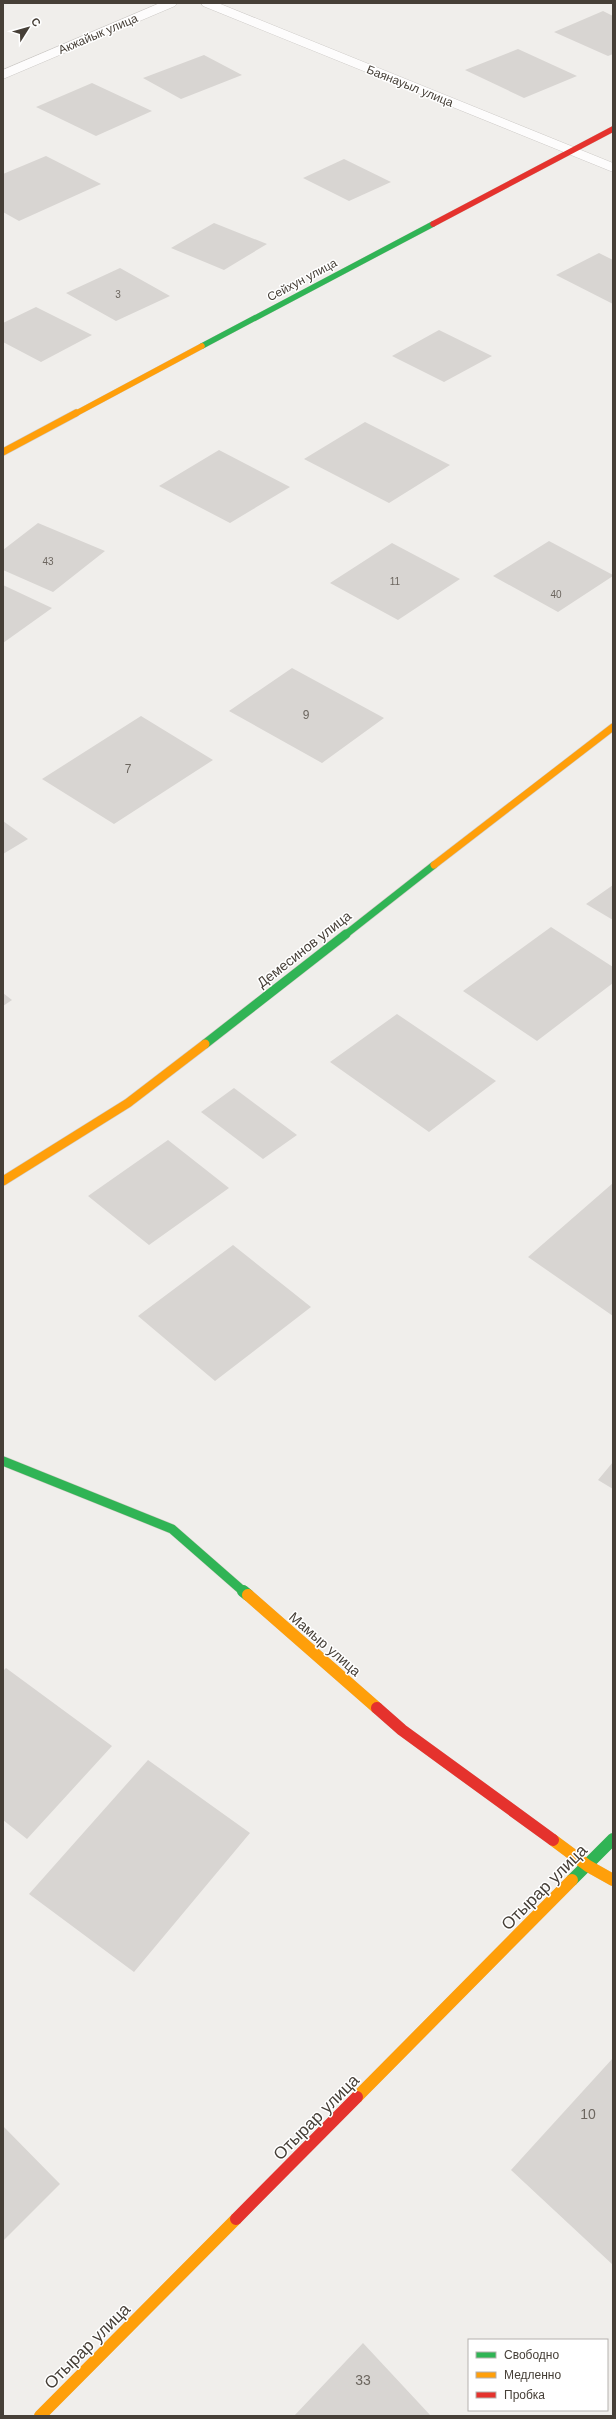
<svg xmlns="http://www.w3.org/2000/svg" width="616" height="2419" font-family="Helvetica,sans-serif">
<style>
.building{fill:#d8d5d2}
.lines{fill:none;stroke-linecap:round;stroke-linejoin:round}
.street-casing{stroke:#cdcac7;stroke-width:1}
.fast-far3-casing{stroke:#cfcac2;stroke-width:6}
.fast-far2-casing{stroke:#cfcac2;stroke-width:8}
.fast-far1-casing{stroke:#cfcac2;stroke-width:10}
.fast-casing{stroke:#cfcac2;stroke-width:12}
.slow-far3-casing{stroke:#cfcac2;stroke-width:6}
.slow-far2-casing{stroke:#cfcac2;stroke-width:8}
.slow-far1-casing{stroke:#cfcac2;stroke-width:10}
.slow-casing{stroke:#cfcac2;stroke-width:12}
.jam-far1-casing{stroke:#cfcac2;stroke-width:6}
.jam-casing{stroke:#cfcac2;stroke-width:12}
.street{fill:#fdfcfc;fill-rule:evenodd}
.fast-far3{stroke:#30b455;stroke-width:5.5}
.fast-far2{stroke:#30b455;stroke-width:7}
.fast-far1{stroke:#30b455;stroke-width:9}
.fast{stroke:#30b455;stroke-width:12}
.slow-far3{stroke:#ff9f0a;stroke-width:5.5}
.slow-far2{stroke:#ff9f0a;stroke-width:7}
.slow-far1{stroke:#ff9f0a;stroke-width:9}
.slow{stroke:#ff9f0a;stroke-width:12}
.jam-far1{stroke:#e5322d;stroke-width:5.5}
.jam{stroke:#e5322d;stroke-width:12}
.labels{text-anchor:middle;stroke-width:3;stroke-linejoin:round;paint-order:stroke}
.far-number-label{font-size:10px;fill:#6c665f}
.far-street-label{font-size:12px;fill:#463f37;stroke:#fff}
.number-label{font-size:12px;fill:#6c665f}
.street-label{font-size:14px;fill:#463f37;stroke:#fff}
.near-number-label{font-size:14px;fill:#6c665f}
.near-street-label{font-size:17px;fill:#463f37;stroke:#fff}
</style>
<rect width="100%" height="100%" fill="#f0eeeb"/>
<path class="building" d="M603 11 613 16V54L608 56 554 32Z
M518 49 577 76 524 98 465 70Z
M204 55 242 75 181 99 143 78Z
M92 83 152 111 96 136 36 107Z
M46 156 101 184 19 221 3 212V174Z
M344 159 391 182 349 201 303 178Z
M214 223 267 244 224 270 171 248Z
M599 253 613 260V304L556 275Z
M120 268 170 296 116 321 66 293Z
M36 307 92 335 41 362 3 342V323Z
M439 330 492 356 444 382 392 356Z
M365 422 450 465 389 503 304 459Z
M219 450 290 487 230 523 159 486Z
M38 523 105 551 53 592 3 570V550Z
M549 541 613 575V576L558 612 493 576Z
M392 543 460 579 398 620 330 583Z
M3 585 52 608 3 643Z
M292 668 384 718 322 763 229 711Z
M141 716 213 760 114 824 42 779Z
M3 821 28 839 3 854Z
M613 885V920L586 904Z
M551 927 613 967V983L537 1041 463 991Z
M3 993 12 1000 3 1006Z
M397 1014 496 1081 429 1132 330 1062Z
M234 1088 297 1135 263 1159 201 1112Z
M168 1140 229 1188 149 1245 88 1196Z
M613 1183V1316L528 1257Z
M233 1245 311 1307 215 1381 138 1316Z
M613 1462V1489L598 1480Z
M6 1668 112 1746 27 1839 3 1820V1671Z
M148 1760 250 1833 134 1972 29 1894Z
M613 2058V2265L511 2170Z
M3 2126 60 2184 3 2241Z
M363 2343 431 2416H294Z"/>
<g class="lines">
<defs>
<path id="street" d="M160 3H177L175 6 3 79V70Z
M201 3H218L613 163V172L203 6Z"/>
<path id="fast-far3" d="M202 346 433 224"/>
<path id="fast-far2" d="M345 935 434 865"/>
<path id="fast-far1" d="M205 1044 346 934
M3 1461 172 1529 244 1592"/>
<path id="fast" d="M243 1591 248 1595
M572 1880 613 1839"/>
<path id="slow-far3" d="M75 414 202 346"/>
<path id="slow-far2" d="M3 452 76 413
M434 865 613 727"/>
<path id="slow-far1" d="M3 1181 128 1103 205 1044"/>
<path id="slow" d="M248 1595 377 1708
M553 1840 588 1866 613 1880
M357 2097 572 1880
M40 2416 236 2219"/>
<path id="jam-far1" d="M433 224 613 129"/>
<path id="jam" d="M377 1708 402 1730 553 1840
M236 2219 357 2097"/>
</defs>
<use href="#street" class="street-casing"/>
<use href="#fast-far3" class="fast-far3-casing"/>
<use href="#fast-far2" class="fast-far2-casing"/>
<use href="#fast-far1" class="fast-far1-casing"/>
<use href="#fast" class="fast-casing"/>
<use href="#slow-far3" class="slow-far3-casing"/>
<use href="#slow-far2" class="slow-far2-casing"/>
<use href="#slow-far1" class="slow-far1-casing"/>
<use href="#slow" class="slow-casing"/>
<use href="#jam-far1" class="jam-far1-casing"/>
<use href="#jam" class="jam-casing"/>
<use href="#street" class="street"/>
<use href="#fast-far3" class="fast-far3"/>
<use href="#fast-far2" class="fast-far2"/>
<use href="#fast-far1" class="fast-far1"/>
<use href="#fast" class="fast"/>
<use href="#slow-far3" class="slow-far3"/>
<use href="#slow-far2" class="slow-far2"/>
<use href="#slow-far1" class="slow-far1"/>
<use href="#slow" class="slow"/>
<use href="#jam-far1" class="jam-far1"/>
<use href="#jam" class="jam"/>
</g>
<g class="labels">
<g class="far-number-label">
<text x="118" y="298">3</text>
<text x="48" y="565">43</text>
<text x="395" y="585">11</text>
<text x="556" y="598">40</text>
</g>
<g class="far-street-label">
<text transform="translate(98 34) rotate(-23)" y="4">Акжайык улица</text>
<text transform="translate(410 86) rotate(22)" y="4">Баянауыл улица</text>
<text transform="translate(302 280) rotate(-28)" y="4">Сейхун улица</text>
</g>
<g class="number-label">
<text x="306" y="719">9</text>
<text x="128" y="773">7</text>
</g>
<g class="street-label">
<text transform="translate(304 949) rotate(-38)" y="5">Демесинов улица</text>
<text transform="translate(325 1644) rotate(41)" y="5">Мамыр улица</text>
</g>
<g class="near-number-label">
<text x="588" y="2119">10</text>
<text x="363" y="2385">33</text>
</g>
<g class="near-street-label">
<text transform="translate(544 1887) rotate(-45)" y="6">Отырар улица</text>
<text transform="translate(316 2117) rotate(-45)" y="6">Отырар улица</text>
<text transform="translate(87 2346) rotate(-45)" y="6">Отырар улица</text>
</g>
</g>
<rect width="616" height="2419" fill="none" stroke="#463f37" stroke-width="8"/>
<rect x="468" y="2339" width="140" height="72" fill="#ffffff" stroke="#b5b2af"/>
<rect x="476" y="2352" width="20" height="6" fill="#30b455" stroke="#b5b2af"/>
<text x="504" y="2359" font-size="12" fill="#463f37">Свободно</text>
<rect x="476" y="2372" width="20" height="6" fill="#ff9f0a" stroke="#b5b2af"/>
<text x="504" y="2379" font-size="12" fill="#463f37">Медленно</text>
<rect x="476" y="2392" width="20" height="6" fill="#e5322d" stroke="#b5b2af"/>
<text x="504" y="2399" font-size="12" fill="#463f37">Пробка</text>
<g transform="translate(28 28) rotate(53)" stroke="#ffffff" stroke-width="3" paint-order="stroke">
<path d="M0-3L7 15L0 10L-7 15Z" fill="#463f37"/>
<text y="-6" font-size="11" font-weight="bold" text-anchor="middle" fill="#463f37">С</text>
</g>
</svg>
